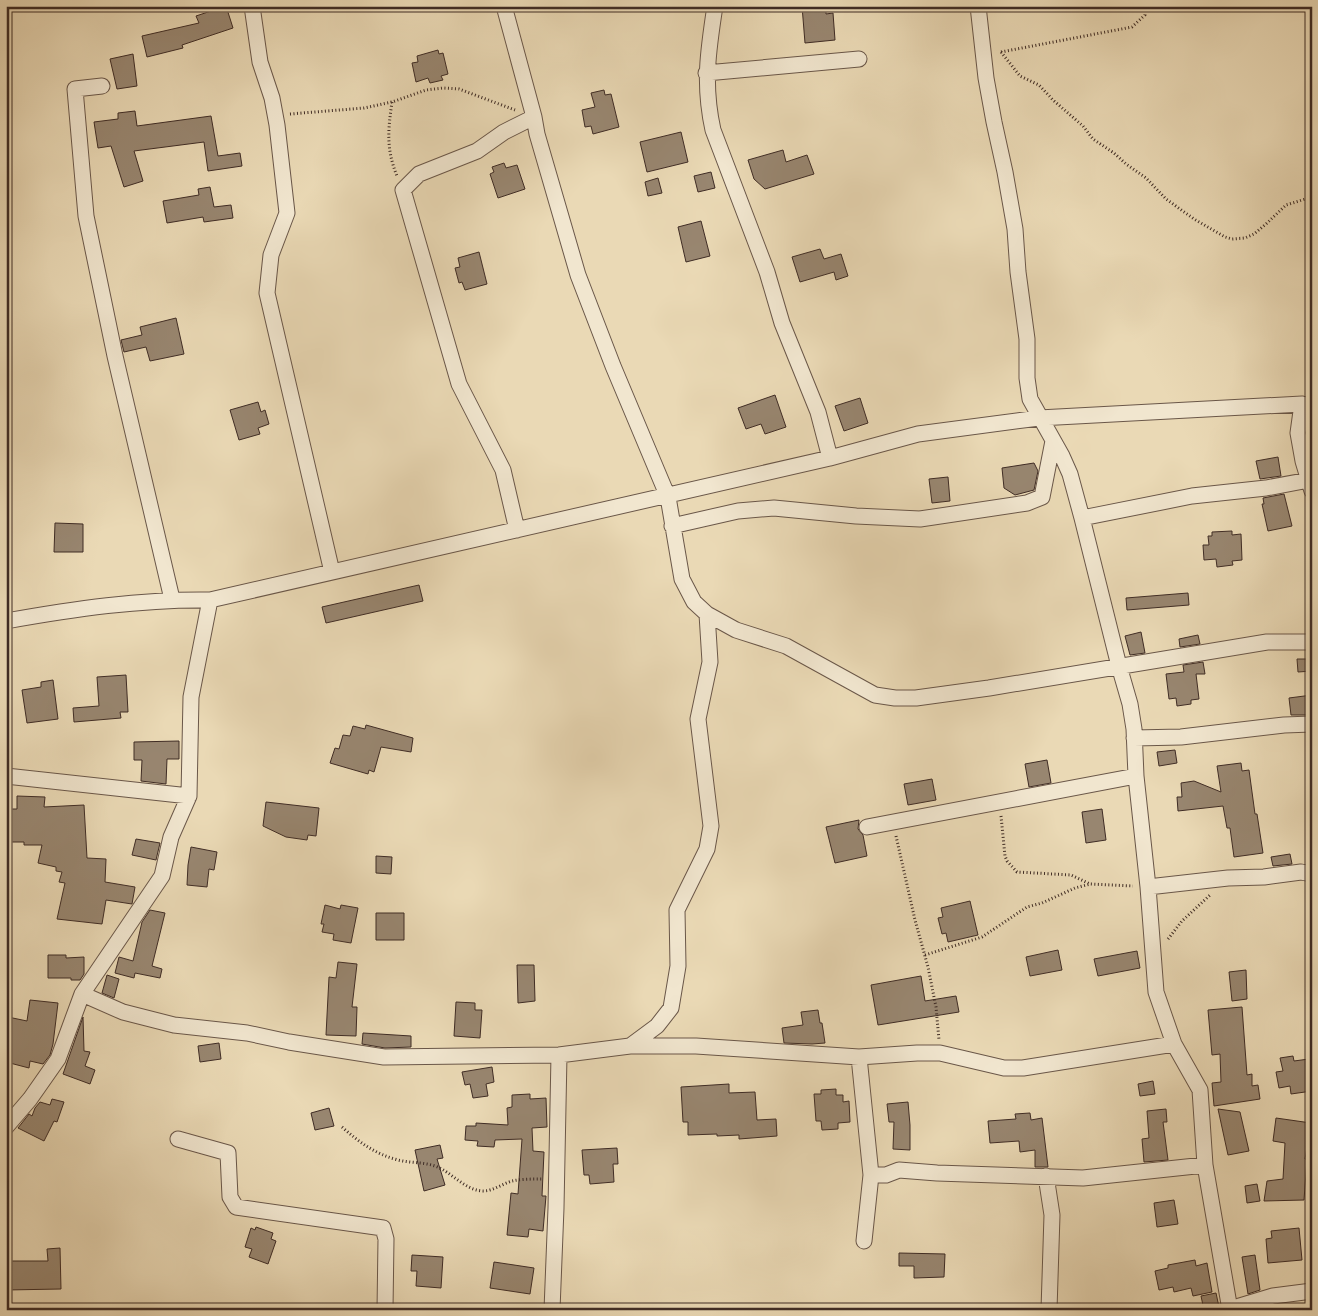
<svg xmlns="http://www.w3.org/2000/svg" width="1318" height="1316" font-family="'Libre Bodoni',serif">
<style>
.building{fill:#988670;stroke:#3f2c25}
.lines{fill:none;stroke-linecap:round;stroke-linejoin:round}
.street-casing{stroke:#6a5749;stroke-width:17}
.path{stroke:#3f2c25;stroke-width:3;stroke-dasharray:1 2.5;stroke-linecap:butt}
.street{stroke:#f1e6cf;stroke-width:15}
</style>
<rect width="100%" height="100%" fill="#ead9b5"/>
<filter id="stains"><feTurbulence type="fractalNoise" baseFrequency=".004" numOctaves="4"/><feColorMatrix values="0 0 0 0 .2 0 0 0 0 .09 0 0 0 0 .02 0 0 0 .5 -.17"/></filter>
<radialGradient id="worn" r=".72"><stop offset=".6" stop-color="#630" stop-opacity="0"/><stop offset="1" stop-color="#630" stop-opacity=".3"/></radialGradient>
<path class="building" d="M226 6 233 28 182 45 183 48 147 57 142 36 199 23 196 16Z
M802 6H826V14L833 13 835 40 805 43Z
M438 50 439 54 443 53 448 74 441 76 443 80 430 83 428 78 416 82 412 63 418 62 417 56Z
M133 54 137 86 117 89 110 59Z
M604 90 605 95 611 94 619 127 593 134 591 126 585 127 582 110 595 107 591 93Z
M135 111 137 126 211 116 218 156 240 153 242 166 208 171 204 142 134 151 143 181 124 187 111 146 98 148 94 122 118 119V113Z
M681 132 688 162 647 172 640 142Z
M783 150 786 162 807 155 814 174 765 189 754 179 748 160Z
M504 163 506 168 517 165 525 189 498 198 490 174 494 172 492 167Z
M711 172 715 188 698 192 694 176Z
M658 178 662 193 648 196 645 182Z
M210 187 214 207 231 205 233 218 204 222 203 217 167 223 163 201 199 195 198 189Z
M701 221 710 256 686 262 678 227Z
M820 249 824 259 841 254 848 276 836 280 834 272 800 282 792 257Z
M479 252 487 284 465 290 462 282 459 283 455 268 460 267 458 258Z
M176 318 184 354 150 361 146 347 124 352 121 340 142 335 140 327Z
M775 395 786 427 765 434 761 424 746 429 738 408Z
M860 398 868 423 844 431 835 406Z
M258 402 261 412 265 410 269 424 258 428 260 434 239 440 230 410Z
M1278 457 1281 476 1260 479 1256 461Z
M1034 463 1038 471 1034 490 1015 495 1004 488 1002 468Z
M948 477 950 501 932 503 929 479Z
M1284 494 1292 526 1268 531 1262 504H1264L1263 498Z
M55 523 83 524V552H54Z
M1232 531V535L1241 534 1242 560 1232 561 1233 565 1217 567 1216 559 1204 560 1203 545H1209L1208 536H1212V532Z
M419 585 423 601 326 623 322 607Z
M1188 593 1189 605 1127 610 1126 598Z
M1141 632 1145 653 1130 655 1125 636Z
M1198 635 1200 644 1180 647 1179 639Z
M1297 659H1312V671L1298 672Z
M1203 662 1205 674H1196L1199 699 1191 700V704L1177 706 1176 698 1169 699 1166 674 1184 672 1183 665Z
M126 675 128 712H120L121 718 74 722 73 708 99 706 97 677Z
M53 680 58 719 27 723 22 690 41 687V682Z
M1312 695V715H1291L1289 698Z
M366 725 413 738 411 752 381 747 374 772 369 770 368 774 330 763 335 748 339 749 343 735 350 736 353 726 365 729Z
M179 741V759H167L166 784 141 781 142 760H134V742Z
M1175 750 1177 763 1159 766 1157 752Z
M1047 760 1051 783 1029 787 1025 764Z
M1241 763 1242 771 1249 770 1255 814H1257L1263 853 1234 857 1230 828H1227L1223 806 1178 811 1177 797H1182L1181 783 1194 781 1221 792 1217 766Z
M932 779 936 800 908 805 904 784Z
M17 796 45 797 44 807 84 805 87 858 106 859 105 882 135 887 132 904 106 900 102 924 57 919 65 883 59 882 62 872 56 871V867L38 863 42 845H24V842H6L7 809H17Z
M266 802 319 808 316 836 308 835 307 840 286 837 263 826Z
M1102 809 1106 840 1086 843 1082 812Z
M859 820 858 829 863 835 867 856 835 863 826 827Z
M136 839 160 843 156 860 132 855Z
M191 847 217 852 214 870 209 869 207 887 187 885 188 865Z
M1290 854 1292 864 1273 866 1271 857Z
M376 856 392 857 391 874 376 873Z
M970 901 978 935 948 942 946 933 942 934 938 918 943 917 941 908Z
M325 905 340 909 341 905 358 908 351 943 333 940 334 934 322 932 324 924H321Z
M150 910 165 913 152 966 162 969 160 978 135 973 134 978 115 973 119 957 133 961 142 922Z
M376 913H404V940H376Z
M1058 950 1062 970 1030 976 1026 957Z
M1137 951 1140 968 1098 976 1094 959Z
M48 955H66V958L84 957V974L80 980H71V978H48Z
M338 962 357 964 352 1007H357L356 1036 326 1035 329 977 336 978Z
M517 965H534L535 1001 518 1003Z
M1246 970 1247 999 1232 1001 1229 972Z
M107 975 119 979 114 998 102 993Z
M921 976 925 1001 956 996 959 1012 878 1025 871 985Z
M30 1000 58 1003 53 1044 50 1055 43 1064 30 1061 29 1068 6 1062V1024L8 1017 27 1021Z
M456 1002 475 1003V1010H482L480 1038 454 1036Z
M1242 1007 1247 1075 1252 1074V1086L1258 1085 1260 1099 1214 1106 1212 1083 1221 1082 1220 1054 1212 1055 1208 1010Z
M818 1010 820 1023H822L825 1043 812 1044 784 1043 782 1028 803 1025 801 1012Z
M83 1017 84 1051 90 1052 85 1066 95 1070 90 1084 63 1074Z
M363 1033 411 1036V1047L385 1048 362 1044Z
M219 1043 221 1059 200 1062 198 1046Z
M1293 1056 1294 1061 1309 1059 1312 1091 1291 1094 1290 1086 1279 1088 1276 1072 1283 1071 1280 1058Z
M492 1067 494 1082 486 1084 488 1096 473 1098 470 1084 465 1085 462 1072Z
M1153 1081 1155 1094 1140 1096 1138 1084Z
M729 1084V1093L755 1092 757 1120 776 1119 777 1136 739 1139V1135L717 1136V1134L688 1135V1122H683L681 1087Z
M836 1089V1095H843V1102L849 1101 850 1122 838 1123V1129L822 1130 821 1121H816L814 1094H821V1090Z
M530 1094V1099L546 1098 547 1127 532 1128 533 1151 544 1152 542 1196H546L543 1231 529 1229 528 1237 507 1235 511 1193 518 1194 522 1139 495 1140 494 1147 477 1146 478 1141 465 1140 466 1126H476V1123L508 1125 507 1108 512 1107V1095Z
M52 1099 64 1102 57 1122 54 1121 44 1141 18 1128 29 1114 32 1116 35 1108 40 1102 50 1105Z
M908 1102 910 1125V1150L893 1149 894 1122H889L887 1104Z
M329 1108 334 1126 315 1130 311 1113Z
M1166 1109 1167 1122H1163L1168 1160 1144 1162 1142 1139 1149 1138 1147 1111Z
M1218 1109 1240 1112 1249 1151 1228 1155Z
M1030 1113 1031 1120 1042 1118 1048 1167H1035V1150L1020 1152 1019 1141 990 1143 988 1121 1016 1119 1015 1114Z
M1276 1118 1311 1123 1305 1159H1307L1304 1200 1264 1201 1267 1181 1283 1179 1285 1143 1273 1141Z
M440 1145 443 1158 437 1159 445 1185 424 1191 415 1150Z
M617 1148 618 1164H613L614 1182 590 1184 589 1175H584L582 1150Z
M1257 1184 1260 1201 1247 1203 1245 1186Z
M1174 1200 1178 1224 1157 1227 1154 1203Z
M256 1227 273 1233 271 1239 276 1241 268 1264 249 1257 252 1249 245 1247 251 1228 255 1230Z
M1299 1228 1302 1260 1268 1263 1266 1239 1272 1238 1271 1231Z
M60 1248 61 1289 6 1290V1261H48L47 1249Z
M899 1253 945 1254 944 1277 914 1278V1266H899Z
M412 1255 443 1257 441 1288 416 1286 417 1271H411Z
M1255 1255 1260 1290 1248 1294 1242 1257Z
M1195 1260 1196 1266 1207 1263 1212 1292 1193 1296 1191 1288 1174 1292 1173 1287 1159 1290 1155 1271 1168 1268V1265Z
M494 1262 534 1268 530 1294 490 1288Z
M1216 1293 1219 1307 1204 1310 1201 1296Z"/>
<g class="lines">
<defs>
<path id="street" d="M252 6 260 62 272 98 277 125 287 213 271 255 267 293 332 572
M504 6 534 117 537 134 578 275 613 366 668 497 682 579 694 602 707 614 736 630 786 646 875 695 895 698H916L989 688 1267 642H1312
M978 6 986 78 994 122 1005 172 1015 229 1018 272 1027 339V378L1030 399 1062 456 1070 474 1082 518 1119 666 1130 704 1134 729 1136 776 1148 887 1156 992 1174 1044 1200 1090 1205 1165 1230 1310
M706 73 859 59
M102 86 75 89 86 216 115 356 172 599
M1302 404 1298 433 1303 461 1312 491
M830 458 918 434 1039 418 1302 404 1312 406
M1082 518 1192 496 1266 488 1309 480
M672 526 738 511 774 508 856 516 920 519 1027 503 1042 497 1053 441
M517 530 503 470 459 384 403 190 419 174 477 151 504 132 534 117
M6 621C73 609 141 599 210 600L830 458 818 412 782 323 767 272 713 130C703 85 708 51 715 6
M1134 738 1181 737 1284 725 1312 724
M6 776 189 796
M867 827 1136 776
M1148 887 1228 878 1264 877 1301 872 1312 874
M82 994 123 1012 174 1025 247 1033 289 1042 384 1057 559 1055 630 1046H696L859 1057 917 1053H940L1004 1068H1023L1174 1044
M630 1046 657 1026 671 1008 678 966 677 910 707 849 711 826 698 719 710 662 707 614
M859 1057 871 1175 864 1241
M6 1127 30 1099 58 1059 82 994 162 876 171 837 189 796 191 697 210 600
M178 1139 228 1153 230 1197 236 1207 383 1228 386 1239 385 1310
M871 1175H886L899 1170 937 1173 1083 1178 1205 1165
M1046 1176 1052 1215 1049 1310
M1230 1309 1273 1296 1312 1291
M552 1310 556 1208 559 1055"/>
</defs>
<use href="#street" class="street-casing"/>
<path class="path" d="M1001 52 1020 76 1039 85 1053 100 1083 126 1093 139 1114 153 1126 164 1146 178 1166 199 1194 219 1225 237 1232 239 1245 238 1254 234 1266 224 1286 205 1312 197
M1001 52 1132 27 1145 15V6
M392 102C388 130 386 149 397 176
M290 114 364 108 392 102 426 90 443 88 459 89 515 110
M1001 816 1005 856 1007 861 1017 872 1071 875 1090 884
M896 836 915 920 928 967 936 1007 939 1040
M1168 939 1182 921 1210 895
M925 955 982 937 1027 907 1042 903 1075 888 1090 884 1133 886
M342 1127C359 1142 375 1154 398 1160 410 1163 423 1162 435 1166 452 1172 464 1190 483 1191 493 1191 502 1184 512 1181 521 1179 532 1179 542 1179"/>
<use href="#street" class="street"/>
</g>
<rect width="1318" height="1316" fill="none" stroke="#ead9b5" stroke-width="25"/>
<rect x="8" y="8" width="1303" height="1301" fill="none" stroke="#3f2c25" stroke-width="2.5"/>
<rect x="12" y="12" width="1293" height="1291" fill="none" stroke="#3f2c25"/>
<rect width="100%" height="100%" filter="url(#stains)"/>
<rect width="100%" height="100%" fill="url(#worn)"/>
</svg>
